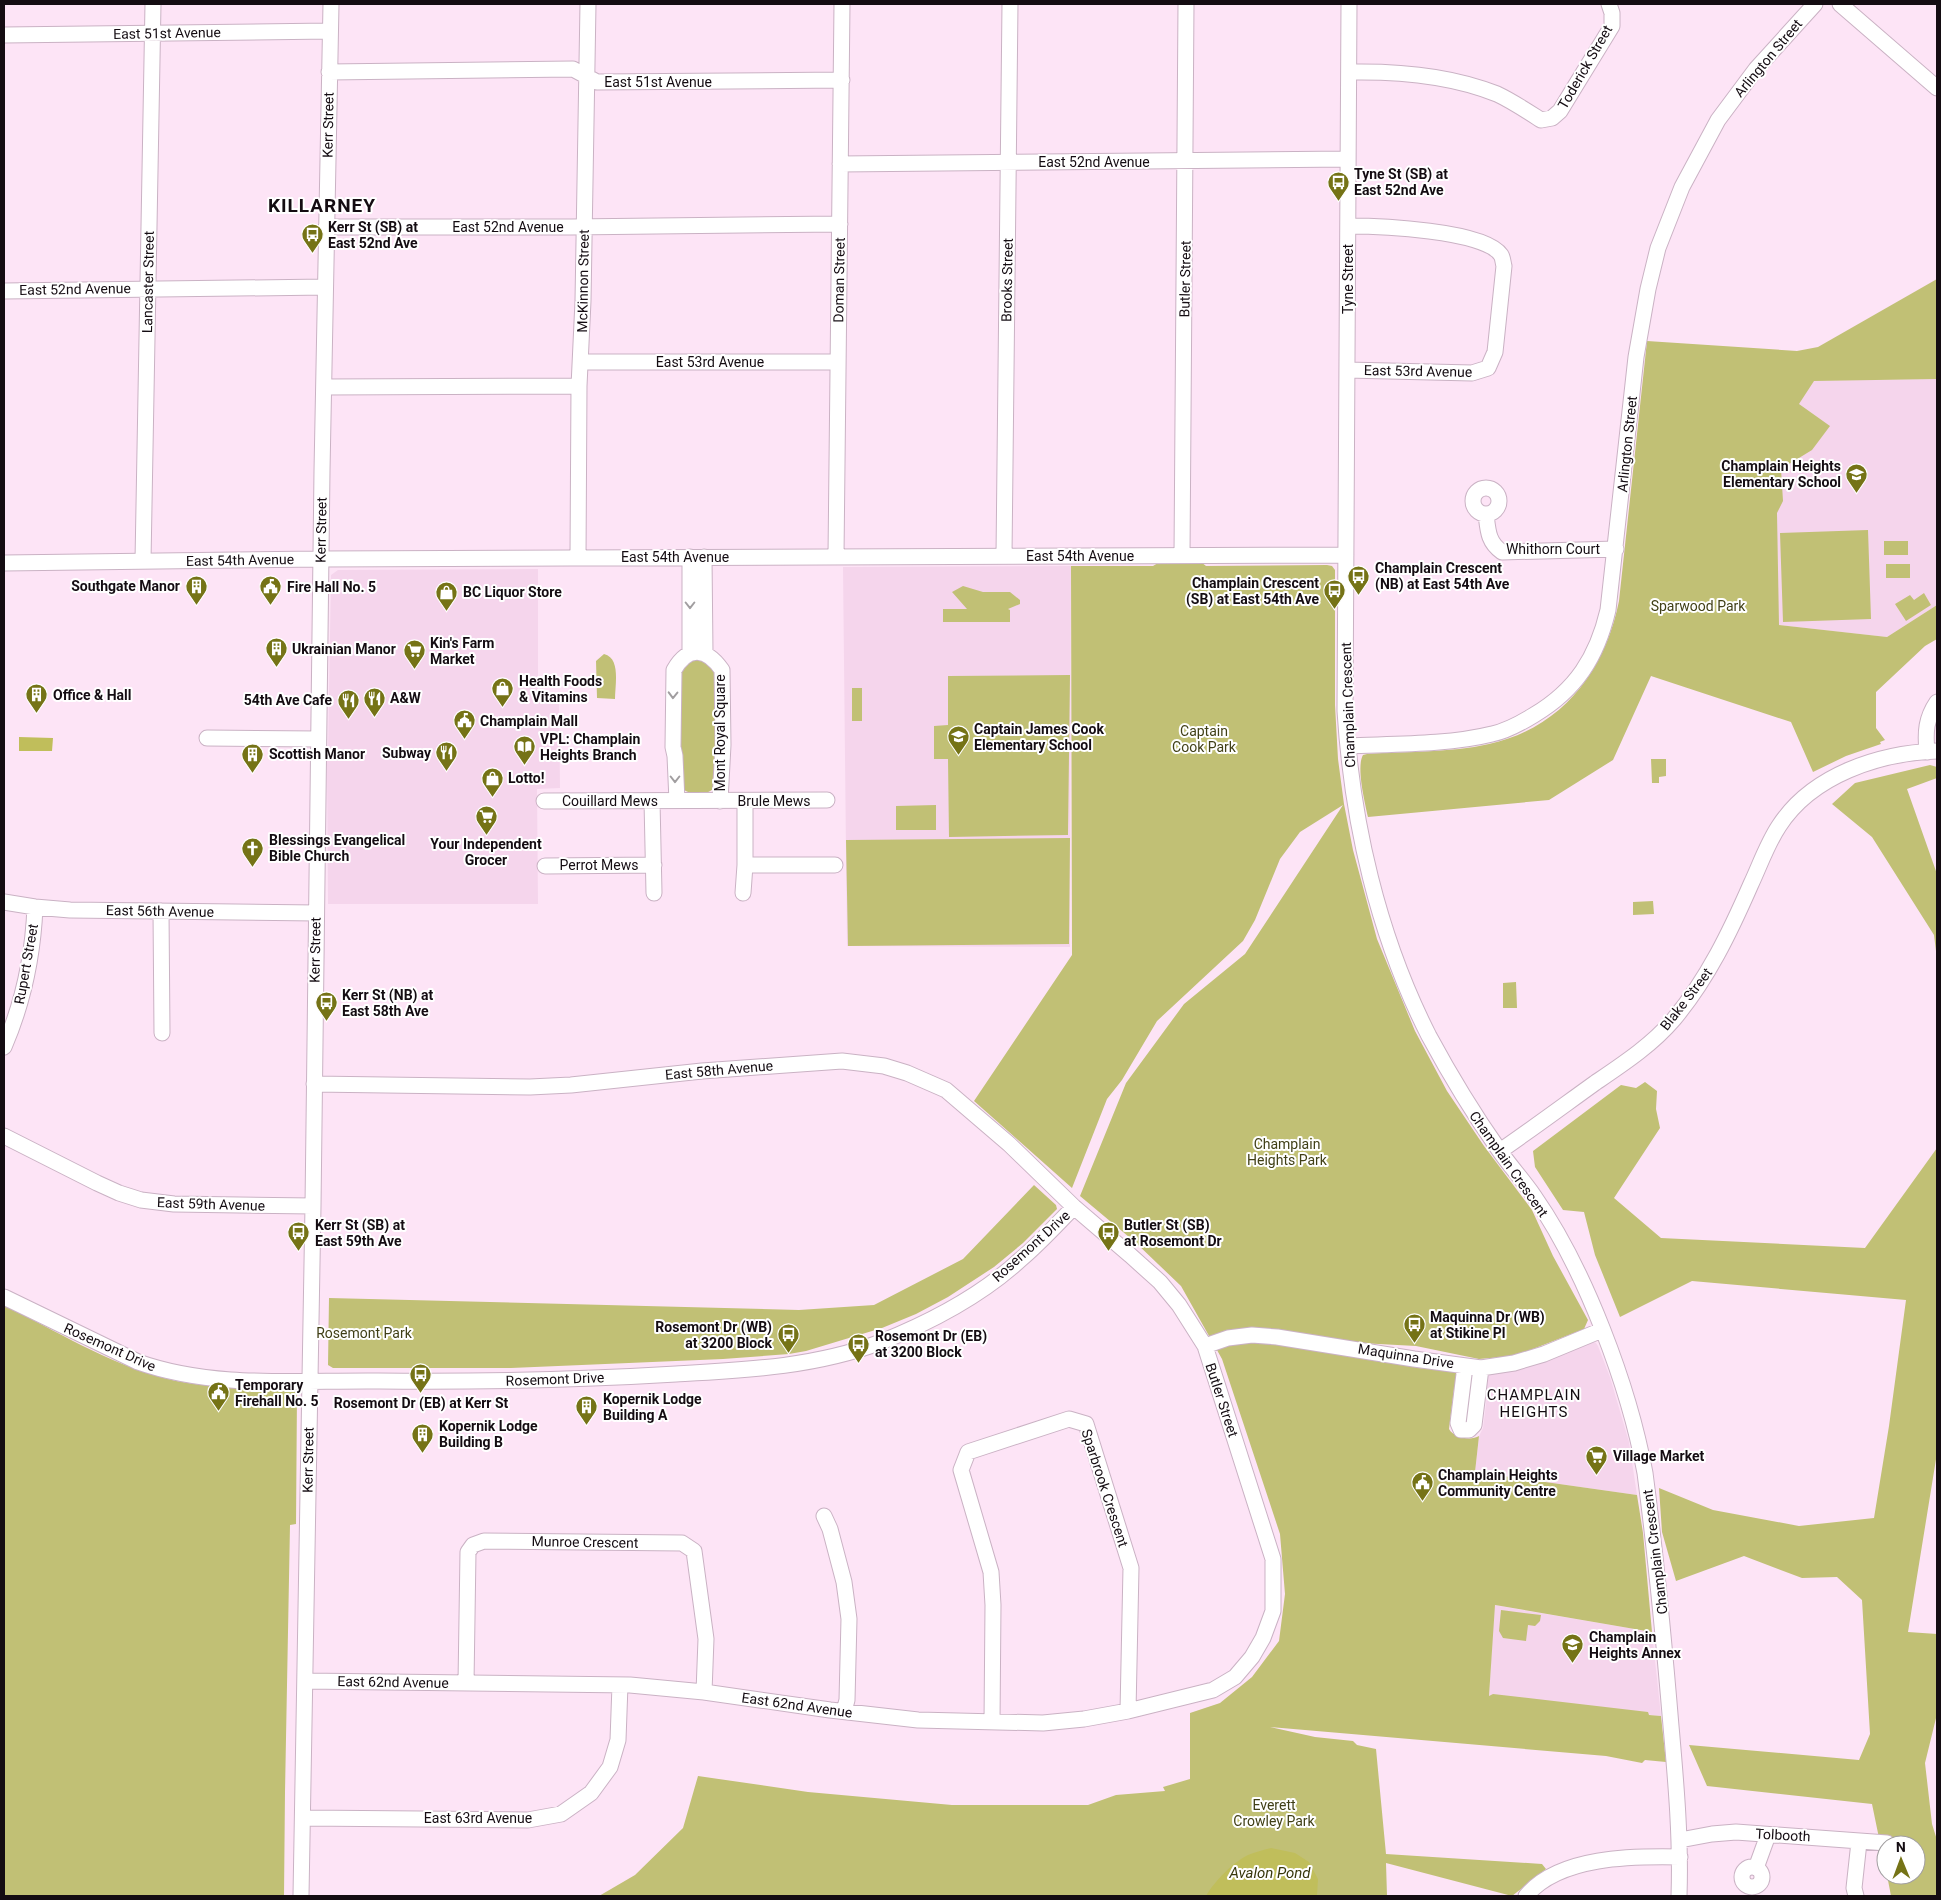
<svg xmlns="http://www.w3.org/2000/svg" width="1941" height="1900" font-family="Roboto,sans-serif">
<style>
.built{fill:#f5d5ec}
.green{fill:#c1c075}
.water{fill:#c0be5b}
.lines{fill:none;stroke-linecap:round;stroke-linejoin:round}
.minor-casing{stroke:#cab2c4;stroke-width:17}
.minor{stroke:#fff;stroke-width:15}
.oneway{stroke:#a19ea0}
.labels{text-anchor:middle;stroke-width:4;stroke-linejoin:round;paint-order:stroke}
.street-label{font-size:14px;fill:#140c12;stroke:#fff}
.poi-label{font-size:14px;font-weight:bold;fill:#140c12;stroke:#fff;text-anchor:start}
.park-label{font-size:14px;fill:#403f16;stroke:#fff}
.neighbourhood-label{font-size:15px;letter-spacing:1px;fill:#140c12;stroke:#fff}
.water-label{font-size:15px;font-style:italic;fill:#38370c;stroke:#fff}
.district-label{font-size:19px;font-weight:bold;letter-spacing:1px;fill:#140c12;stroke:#fff}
</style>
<rect width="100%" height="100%" fill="#fde4f6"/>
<path class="built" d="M1937 379V605L1887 637 1778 625 1775 381Z
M1071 566 1070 947 847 946 843 567Z
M538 569V699L544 700 552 694H559L560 788 537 789 538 904H328L327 767 324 761V754L328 752 331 575 338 570Z
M1591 1341 1596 1343 1598 1346 1610 1377 1629 1442 1637 1495 1475 1472 1479 1436 1483 1428 1486 1404 1487 1392 1485 1387 1488 1374Z
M1494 1605 1652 1632 1661 1716 1489 1697Z"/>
<path class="green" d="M1937 279V379L1814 381 1799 404 1830 426 1812 450 1781 469 1783 501 1777 513 1779 625 1887 637 1937 605V639L1925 646 1876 692V728L1885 740 1880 742 1881 744 1846 756 1813 772 1791 722 1651 676 1613 760 1549 800 1368 817C1365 803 1356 767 1363 755L1367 754C1407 751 1450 753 1489 744 1562 728 1605 671 1619 601L1647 341 1797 351 1818 347Z
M1868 530 1871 619 1783 622 1780 533Z
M1884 541H1908V555H1884Z
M1201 562 1206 566 1327 565 1332 566 1335 570V705L1338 759 1344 804 1353 850 1377 939 1415 1031 1447 1091 1484 1146 1532 1210 1553 1256 1588 1320 1584 1329 1515 1356 1479 1359 1416 1346 1360 1343 1269 1330 1418 1368 1450 1370 1456 1373 1458 1383 1454 1389 1449 1429C1454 1438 1471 1441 1479 1436L1475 1472 1637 1495 1643 1533 1652 1632 1495 1605 1489 1696 1493 1694 1648 1712 1649 1715 1661 1716 1666 1762 1645 1760 1642 1763 1606 1756 1270 1727 1315 1737 1353 1741 1357 1745 1376 1749 1386 1854 1542 1864 1546 1869 1512 1896 1386 1863 1387 1896H599L635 1875 683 1828 698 1776 808 1792 952 1805H1088L1116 1795 1165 1791 1163 1787 1190 1779V1713L1220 1703 1252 1677 1279 1641 1285 1594 1280 1534 1222 1359 1181 1286 1135 1242 1080 1196 1126 1083 1184 1004 1245 954 1343 805 1300 832 1280 859 1255 920 1243 941 1157 1021 1122 1080 1107 1099 1072 1188 974 1101 1072 955 1071 566H1153L1158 563Z
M1886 564H1910V578H1886Z
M963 586 983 592H1010L1020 600V604L1008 609 1010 610V622H943V609H967L952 592Z
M1924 593 1931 605 1906 621 1895 604 1910 595 1914 600Z
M604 654C621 658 615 685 615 699L597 698 596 661Z
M693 660H702L715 670 717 775 714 788C705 797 688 796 680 786L679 674 683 666Z
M1070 675 1068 835 949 837 948 759H934V726L948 725V676Z
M852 688H862V721H852Z
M1651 759H1666V776L1659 777V783H1652Z
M1930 765 1937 767V778L1907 789 1937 874V959L1934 935 1872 837 1832 804 1855 783Z
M936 805V830H896V806Z
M1070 838 1069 944 848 946 846 840Z
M1653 901 1654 914 1633 915V902Z
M1516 982 1517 1008H1503V983Z
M1645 1082 1657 1091 1656 1109 1660 1128 1614 1198 1661 1238 1865 1248 1937 1148V1143V1453L1908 1632 1937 1634V1714L1925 1763 1932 1824 1937 1840V1896H1891L1887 1875H1916V1845H1886V1872L1872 1804 1707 1786 1689 1745 1859 1760 1870 1734 1862 1600 1837 1577 1802 1578 1744 1556 1676 1581 1662 1532 1659 1488 1713 1510 1799 1526 1874 1518 1889 1426 1906 1300 1692 1281 1620 1317 1595 1255 1584 1212 1563 1210 1535 1167 1533 1151 1621 1085 1636 1088Z
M1034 1185 1056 1205 1057 1209 1023 1243 994 1267 948 1297 916 1314 882 1328 806 1351 789 1354 723 1359 511 1368H333L328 1365 329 1298 799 1310 874 1305 963 1259Z
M4 1305C56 1331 108 1363 164 1378 205 1389 248 1387 290 1387L297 1393 296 1524 290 1525 285 1792 284 1896H4Z
M1501 1610 1541 1615 1540 1621 1535 1626 1528 1625 1526 1641 1503 1638 1499 1631Z"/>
<path class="water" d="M19 737 53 738 52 751H19Z
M1271 1848 1295 1853 1309 1862 1318 1879 1317 1896H1206C1214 1882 1233 1862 1248 1855 1255 1852 1263 1850 1271 1848Z"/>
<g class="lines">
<defs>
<path id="minor" d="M1349 4 1345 711C1352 822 1378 936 1429 1036 1450 1075 1473 1113 1499 1150 1510 1166 1523 1180 1534 1196 1585 1269 1629 1386 1645 1473 1656 1557 1664 1641 1671 1726 1676 1783 1681 1839 1679 1896
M1840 4 1937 88
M4 35 330 31
M329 72 573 69 597 82 842 80
M1349 72C1399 71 1450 75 1497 94 1512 101 1527 111 1541 120L1552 118 1560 111 1612 26V13L1609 4
M840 164 1348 159
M326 227H571L840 224
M4 291 325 287
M582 362H838
M1347 370 1472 373 1488 368 1495 352 1504 266C1503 263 1503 258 1501 255 1485 230 1377 226 1348 226
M324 387 579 386
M1473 501a13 13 0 1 1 26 0a13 13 0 1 1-26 0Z
M1486 514C1488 531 1488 542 1502 552L1616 549
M1182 555 1186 4
M836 556 842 4
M1004 556 1010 4
M704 557 705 653
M578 558 579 386 583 301 588 4
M143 561 153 4
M4 563 321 559 1346 555
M690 653V557
M207 738 318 739
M1348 746C1393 744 1448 745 1492 734 1507 731 1521 723 1534 715 1576 690 1597 657 1608 610L1636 357 1648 289 1658 248 1682 187 1718 120 1756 69 1815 4
M1927 752C1925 732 1926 718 1937 702
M544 801 827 800
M652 801 654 893
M677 801 675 756 673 747 674 670C688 646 706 647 722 670L723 745 720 801
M745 865H835
M545 866 654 865
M743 893 745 865V801
M4 902 35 907 70 910 316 913
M161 911 162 1033
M4 1047C23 1003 33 956 35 907
M4 1136 97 1183 119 1193 141 1200 174 1204 313 1206
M1500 1151C1532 1129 1563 1106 1595 1083 1623 1064 1652 1045 1674 1019 1708 978 1730 932 1751 884 1760 865 1767 844 1779 826 1812 775 1879 753 1937 751
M4 1297 138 1362C214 1389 299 1380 379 1381 478 1382 577 1380 676 1374 746 1370 815 1367 881 1342 931 1322 981 1296 1021 1259 1040 1243 1057 1224 1074 1207
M1205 1346 1228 1338 1252 1335 1277 1337 1414 1359 1481 1368 1514 1363 1544 1354 1602 1330
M1465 1366 1458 1423 1461 1430H1469L1474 1425 1481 1368
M824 1516 830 1529 844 1582 849 1619 847 1700 844 1711
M305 1681 630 1685 704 1692 830 1710 918 1720 1043 1723 1084 1719 1128 1711 1213 1690 1235 1677 1252 1657 1263 1638 1273 1611V1559L1205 1346 1179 1305 1160 1282 1130 1255 1074 1207 1009 1144 946 1090 907 1073 884 1066 842 1061 702 1071 571 1085 530 1087 314 1084
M466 1683 468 1552 473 1545 484 1541 682 1543 694 1551 706 1639 704 1692
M992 1722 993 1605 991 1572 961 1470 968 1452 1069 1419 1086 1424 1131 1568 1128 1711
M303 1818 528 1820 561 1814 591 1793 610 1767 618 1740 620 1685
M1680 1840 1712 1834 1736 1832 1887 1843
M1742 1877a10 10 0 1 1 20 0a10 10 0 1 1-20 0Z
M1756 1868 1768 1835
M301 1896 313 1206 322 471 331 4
M1526 1896C1559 1856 1633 1856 1680 1857
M1856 1896 1854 1888 1859 1842"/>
</defs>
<use href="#minor" class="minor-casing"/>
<use href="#minor" class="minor"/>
</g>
<defs><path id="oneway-chevron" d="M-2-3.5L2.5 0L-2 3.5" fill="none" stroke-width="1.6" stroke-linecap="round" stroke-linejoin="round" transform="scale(1.25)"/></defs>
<g class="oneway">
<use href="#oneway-chevron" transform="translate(690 605) rotate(90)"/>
<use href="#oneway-chevron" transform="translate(673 695) rotate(91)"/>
<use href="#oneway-chevron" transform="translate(675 779) rotate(90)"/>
</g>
<defs>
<symbol id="bus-pin" viewBox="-11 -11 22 30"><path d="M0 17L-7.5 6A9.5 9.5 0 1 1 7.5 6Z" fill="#757316" stroke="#fff"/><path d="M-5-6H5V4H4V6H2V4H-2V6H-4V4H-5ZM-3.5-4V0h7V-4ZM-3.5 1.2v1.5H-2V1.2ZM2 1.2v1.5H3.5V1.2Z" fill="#fff"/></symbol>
<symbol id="school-pin" viewBox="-11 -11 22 30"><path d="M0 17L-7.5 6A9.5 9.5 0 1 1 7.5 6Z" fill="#757316" stroke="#fff"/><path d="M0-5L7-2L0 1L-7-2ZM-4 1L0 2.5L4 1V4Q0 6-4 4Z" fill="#fff"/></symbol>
<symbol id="building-pin" viewBox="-11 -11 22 30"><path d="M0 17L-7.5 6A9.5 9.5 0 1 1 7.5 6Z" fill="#757316" stroke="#fff"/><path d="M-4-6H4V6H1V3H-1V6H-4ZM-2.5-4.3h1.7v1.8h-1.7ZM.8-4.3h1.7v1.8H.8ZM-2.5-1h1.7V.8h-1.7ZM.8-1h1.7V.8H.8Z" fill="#fff"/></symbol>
<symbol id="civic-pin" viewBox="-11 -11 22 30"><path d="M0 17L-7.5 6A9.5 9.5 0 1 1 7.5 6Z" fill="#757316" stroke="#fff"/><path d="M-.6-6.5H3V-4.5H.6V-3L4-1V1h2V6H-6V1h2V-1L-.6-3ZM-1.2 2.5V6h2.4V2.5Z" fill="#fff"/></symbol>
<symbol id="shop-pin" viewBox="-11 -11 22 30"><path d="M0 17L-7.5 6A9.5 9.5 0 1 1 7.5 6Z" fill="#757316" stroke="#fff"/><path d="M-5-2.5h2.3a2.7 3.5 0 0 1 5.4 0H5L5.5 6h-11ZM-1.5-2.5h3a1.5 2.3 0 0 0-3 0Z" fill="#fff"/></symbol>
<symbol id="supermarket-pin" viewBox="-11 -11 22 30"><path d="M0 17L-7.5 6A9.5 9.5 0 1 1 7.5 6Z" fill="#757316" stroke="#fff"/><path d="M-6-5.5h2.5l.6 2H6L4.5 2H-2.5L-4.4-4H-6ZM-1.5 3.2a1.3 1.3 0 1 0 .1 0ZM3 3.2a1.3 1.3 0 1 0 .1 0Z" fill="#fff"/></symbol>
<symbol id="restaurant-pin" viewBox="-11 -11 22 30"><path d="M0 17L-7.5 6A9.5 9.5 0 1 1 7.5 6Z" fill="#757316" stroke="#fff"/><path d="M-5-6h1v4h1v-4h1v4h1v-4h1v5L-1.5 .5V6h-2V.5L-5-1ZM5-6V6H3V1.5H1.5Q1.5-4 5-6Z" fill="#fff"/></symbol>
<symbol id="library-pin" viewBox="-11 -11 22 30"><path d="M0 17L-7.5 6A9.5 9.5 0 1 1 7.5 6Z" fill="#757316" stroke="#fff"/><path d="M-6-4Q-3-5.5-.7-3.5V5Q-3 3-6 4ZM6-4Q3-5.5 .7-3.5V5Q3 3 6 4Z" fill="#fff"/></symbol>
<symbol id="church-pin" viewBox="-11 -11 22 30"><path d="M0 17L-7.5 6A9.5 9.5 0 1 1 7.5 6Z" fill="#757316" stroke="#fff"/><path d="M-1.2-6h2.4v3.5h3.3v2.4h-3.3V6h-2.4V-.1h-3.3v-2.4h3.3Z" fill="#fff"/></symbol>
</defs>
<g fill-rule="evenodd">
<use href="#bus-pin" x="1326" y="170" width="25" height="34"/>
<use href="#bus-pin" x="300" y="222" width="25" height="34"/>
<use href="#school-pin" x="1844" y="462" width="25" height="34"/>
<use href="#bus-pin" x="1346" y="564" width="25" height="34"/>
<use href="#building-pin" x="184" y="574" width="25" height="34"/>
<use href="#civic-pin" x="258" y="574" width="25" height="34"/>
<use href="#bus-pin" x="1322" y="578" width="25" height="34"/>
<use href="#shop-pin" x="434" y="580" width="25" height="34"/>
<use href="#building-pin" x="264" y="636" width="25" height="34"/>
<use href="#supermarket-pin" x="402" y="638" width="25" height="34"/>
<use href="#shop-pin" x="490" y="676" width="25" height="34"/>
<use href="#building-pin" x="24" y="682" width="25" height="34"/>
<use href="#restaurant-pin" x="362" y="686" width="25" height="34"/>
<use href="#restaurant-pin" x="336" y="688" width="25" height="34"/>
<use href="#civic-pin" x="452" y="708" width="25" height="34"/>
<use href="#school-pin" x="946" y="724" width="25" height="34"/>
<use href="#library-pin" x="512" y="734" width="25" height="34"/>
<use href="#restaurant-pin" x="434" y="740" width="25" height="34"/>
<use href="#building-pin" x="240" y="742" width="25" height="34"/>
<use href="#shop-pin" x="480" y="766" width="25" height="34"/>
<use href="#supermarket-pin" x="474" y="804" width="25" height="34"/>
<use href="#church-pin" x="240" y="836" width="25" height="34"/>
<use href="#bus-pin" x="314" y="990" width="25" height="34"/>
<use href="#bus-pin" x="286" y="1220" width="25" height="34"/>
<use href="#bus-pin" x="1096" y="1220" width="25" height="34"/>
<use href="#bus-pin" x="1402" y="1312" width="25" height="34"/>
<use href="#bus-pin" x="776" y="1322" width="25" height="34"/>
<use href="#bus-pin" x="846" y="1332" width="25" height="34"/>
<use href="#bus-pin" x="408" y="1362" width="25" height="34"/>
<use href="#civic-pin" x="206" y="1380" width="25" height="34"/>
<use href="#building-pin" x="574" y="1394" width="25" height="34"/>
<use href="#building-pin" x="410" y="1422" width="25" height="34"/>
<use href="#supermarket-pin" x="1584" y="1444" width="25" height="34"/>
<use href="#civic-pin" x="1410" y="1470" width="25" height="34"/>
<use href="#school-pin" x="1560" y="1632" width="25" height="34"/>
</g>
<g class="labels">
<g class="street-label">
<text transform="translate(167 33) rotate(-1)" y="5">East 51st Avenue</text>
<text transform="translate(1768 58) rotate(-50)" y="5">Arlington Street</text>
<text transform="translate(1585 67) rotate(-60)" y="5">Toderick Street</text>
<text x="658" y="87">East 51st Avenue</text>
<text transform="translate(328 125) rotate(-89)" y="5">Kerr Street</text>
<text x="1094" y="167">East 52nd Avenue</text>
<text x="508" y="232">East 52nd Avenue</text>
<text transform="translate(1185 279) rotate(-89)" y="5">Butler Street</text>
<text transform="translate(1348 279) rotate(-90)" y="5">Tyne Street</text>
<text transform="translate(839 280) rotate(-89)" y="5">Doman Street</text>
<text transform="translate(1007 280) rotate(-89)" y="5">Brooks Street</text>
<text transform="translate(583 281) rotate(-89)" y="5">McKinnon Street</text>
<text transform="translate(148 282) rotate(-89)" y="5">Lancaster Street</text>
<text transform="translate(75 289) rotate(-1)" y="5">East 52nd Avenue</text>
<text x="710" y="367">East 53rd Avenue</text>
<text transform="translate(1418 371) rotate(1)" y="5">East 53rd Avenue</text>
<text transform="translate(1627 444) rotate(-84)" y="5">Arlington Street</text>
<text transform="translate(321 530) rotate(-89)" y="5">Kerr Street</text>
<text x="1553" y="554">Whithorn Court</text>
<text x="1080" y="561">East 54th Avenue</text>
<text x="675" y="562">East 54th Avenue</text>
<text transform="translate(240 560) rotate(-1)" y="5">East 54th Avenue</text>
<text transform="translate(1348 705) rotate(-92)" y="5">Champlain Crescent</text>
<text transform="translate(720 733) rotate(-90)" y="5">Mont Royal Square</text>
<text x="610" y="806">Couillard Mews</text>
<text x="774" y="806">Brule Mews</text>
<text x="599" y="870">Perrot Mews</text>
<text transform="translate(160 911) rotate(1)" y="5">East 56th Avenue</text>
<text transform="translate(315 950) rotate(-89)" y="5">Kerr Street</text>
<text transform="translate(26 964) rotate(-80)" y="5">Rupert Street</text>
<text transform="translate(1686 999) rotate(-52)" y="5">Blake Street</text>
<text transform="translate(719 1070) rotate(-5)" y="5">East 58th Avenue</text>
<text transform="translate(1509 1164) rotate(55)" y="5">Champlain Crescent</text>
<text transform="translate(211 1204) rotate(2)" y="5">East 59th Avenue</text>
<text transform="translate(1031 1246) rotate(-42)" y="5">Rosemont Drive</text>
<text transform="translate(110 1347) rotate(24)" y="5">Rosemont Drive</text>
<text transform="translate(1406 1356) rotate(9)" y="5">Maquinna Drive</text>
<text transform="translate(555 1379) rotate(-2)" y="5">Rosemont Drive</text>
<text transform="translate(1222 1400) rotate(72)" y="5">Butler Street</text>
<text transform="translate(308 1460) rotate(-89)" y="5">Kerr Street</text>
<text transform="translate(1105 1488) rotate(72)" y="5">Sparbrook Crescent</text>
<text transform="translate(585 1542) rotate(1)" y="5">Munroe Crescent</text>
<text transform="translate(1655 1552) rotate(-97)" y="5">Champlain Crescent</text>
<text transform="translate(393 1682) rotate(1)" y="5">East 62nd Avenue</text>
<text transform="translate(797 1705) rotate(8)" y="5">East 62nd Avenue</text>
<text x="478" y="1823">East 63rd Avenue</text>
<text transform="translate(1783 1835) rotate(3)" y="5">Tolbooth</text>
</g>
<g class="poi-label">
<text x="1354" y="179">Tyne St (SB) at<tspan x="1354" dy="16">East 52nd Ave</tspan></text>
<text x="328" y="232">Kerr St (SB) at<tspan x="328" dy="16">East 52nd Ave</tspan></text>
<text x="1841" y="471" text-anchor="end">Champlain Heights<tspan x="1841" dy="16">Elementary School</tspan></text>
<text x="1375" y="573">Champlain Crescent<tspan x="1375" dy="16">(NB) at East 54th Ave</tspan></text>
<text x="1319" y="588" text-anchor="end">Champlain Crescent<tspan x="1319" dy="16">(SB) at East 54th Ave</tspan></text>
<text x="180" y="591" text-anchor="end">Southgate Manor</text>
<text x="287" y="592">Fire Hall No. 5</text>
<text x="463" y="597">BC Liquor Store</text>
<text x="430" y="648">Kin's Farm<tspan x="430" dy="16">Market</tspan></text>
<text x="292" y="654">Ukrainian Manor</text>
<text x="519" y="686">Health Foods<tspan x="519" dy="16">&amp; Vitamins</tspan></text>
<text x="53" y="700">Office &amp; Hall</text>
<text x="390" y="703">A&amp;W</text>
<text x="332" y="705" text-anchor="end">54th Ave Cafe</text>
<text x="480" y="726">Champlain Mall</text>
<text x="974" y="734">Captain James Cook<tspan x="974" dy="16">Elementary School</tspan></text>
<text x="540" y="744">VPL: Champlain<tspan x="540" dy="16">Heights Branch</tspan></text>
<text x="431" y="758" text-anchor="end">Subway</text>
<text x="269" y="759">Scottish Manor</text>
<text x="508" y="783">Lotto!</text>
<text x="269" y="845">Blessings Evangelical<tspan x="269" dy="16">Bible Church</tspan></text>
<text x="486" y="849" text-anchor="middle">Your Independent<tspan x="486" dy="16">Grocer</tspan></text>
<text x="342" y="1000">Kerr St (NB) at<tspan x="342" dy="16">East 58th Ave</tspan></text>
<text x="315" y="1230">Kerr St (SB) at<tspan x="315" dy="16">East 59th Ave</tspan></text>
<text x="1124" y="1230">Butler St (SB)<tspan x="1124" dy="16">at Rosemont Dr</tspan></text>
<text x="1430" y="1322">Maquinna Dr (WB)<tspan x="1430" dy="16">at Stikine Pl</tspan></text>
<text x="772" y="1332" text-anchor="end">Rosemont Dr (WB)<tspan x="772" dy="16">at 3200 Block</tspan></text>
<text x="875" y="1341">Rosemont Dr (EB)<tspan x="875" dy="16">at 3200 Block</tspan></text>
<text x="235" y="1390">Temporary<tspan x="235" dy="16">Firehall No. 5</tspan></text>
<text x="603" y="1404">Kopernik Lodge<tspan x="603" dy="16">Building A</tspan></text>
<text x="421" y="1408" text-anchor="middle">Rosemont Dr (EB) at Kerr St</text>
<text x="439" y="1431">Kopernik Lodge<tspan x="439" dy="16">Building B</tspan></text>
<text x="1613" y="1461">Village Market</text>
<text x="1438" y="1480">Champlain Heights<tspan x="1438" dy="16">Community Centre</tspan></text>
<text x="1589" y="1642">Champlain<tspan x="1589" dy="16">Heights Annex</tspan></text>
</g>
<g class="park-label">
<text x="1698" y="611">Sparwood Park</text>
<text x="1204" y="736">Captain<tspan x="1204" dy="16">Cook Park</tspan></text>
<text x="1287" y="1149">Champlain<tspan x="1287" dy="16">Heights Park</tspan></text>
<text x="364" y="1338">Rosemont Park</text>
<text x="1274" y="1810">Everett<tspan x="1274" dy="16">Crowley Park</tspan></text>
</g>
<g class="neighbourhood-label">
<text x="1534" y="1400">CHAMPLAIN<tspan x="1534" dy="17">HEIGHTS</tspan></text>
</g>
<g class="water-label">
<text x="1270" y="1878">Avalon Pond</text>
</g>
<g class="district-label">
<text x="322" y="212">KILLARNEY</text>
</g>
</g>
<rect width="1941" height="1900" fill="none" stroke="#140c12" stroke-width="10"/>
<g transform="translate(1901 1860) rotate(359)"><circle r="24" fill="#ffffff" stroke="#a19ea0"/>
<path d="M0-4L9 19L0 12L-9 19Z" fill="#757316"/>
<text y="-8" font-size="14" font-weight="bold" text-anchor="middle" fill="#140c12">N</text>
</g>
</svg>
